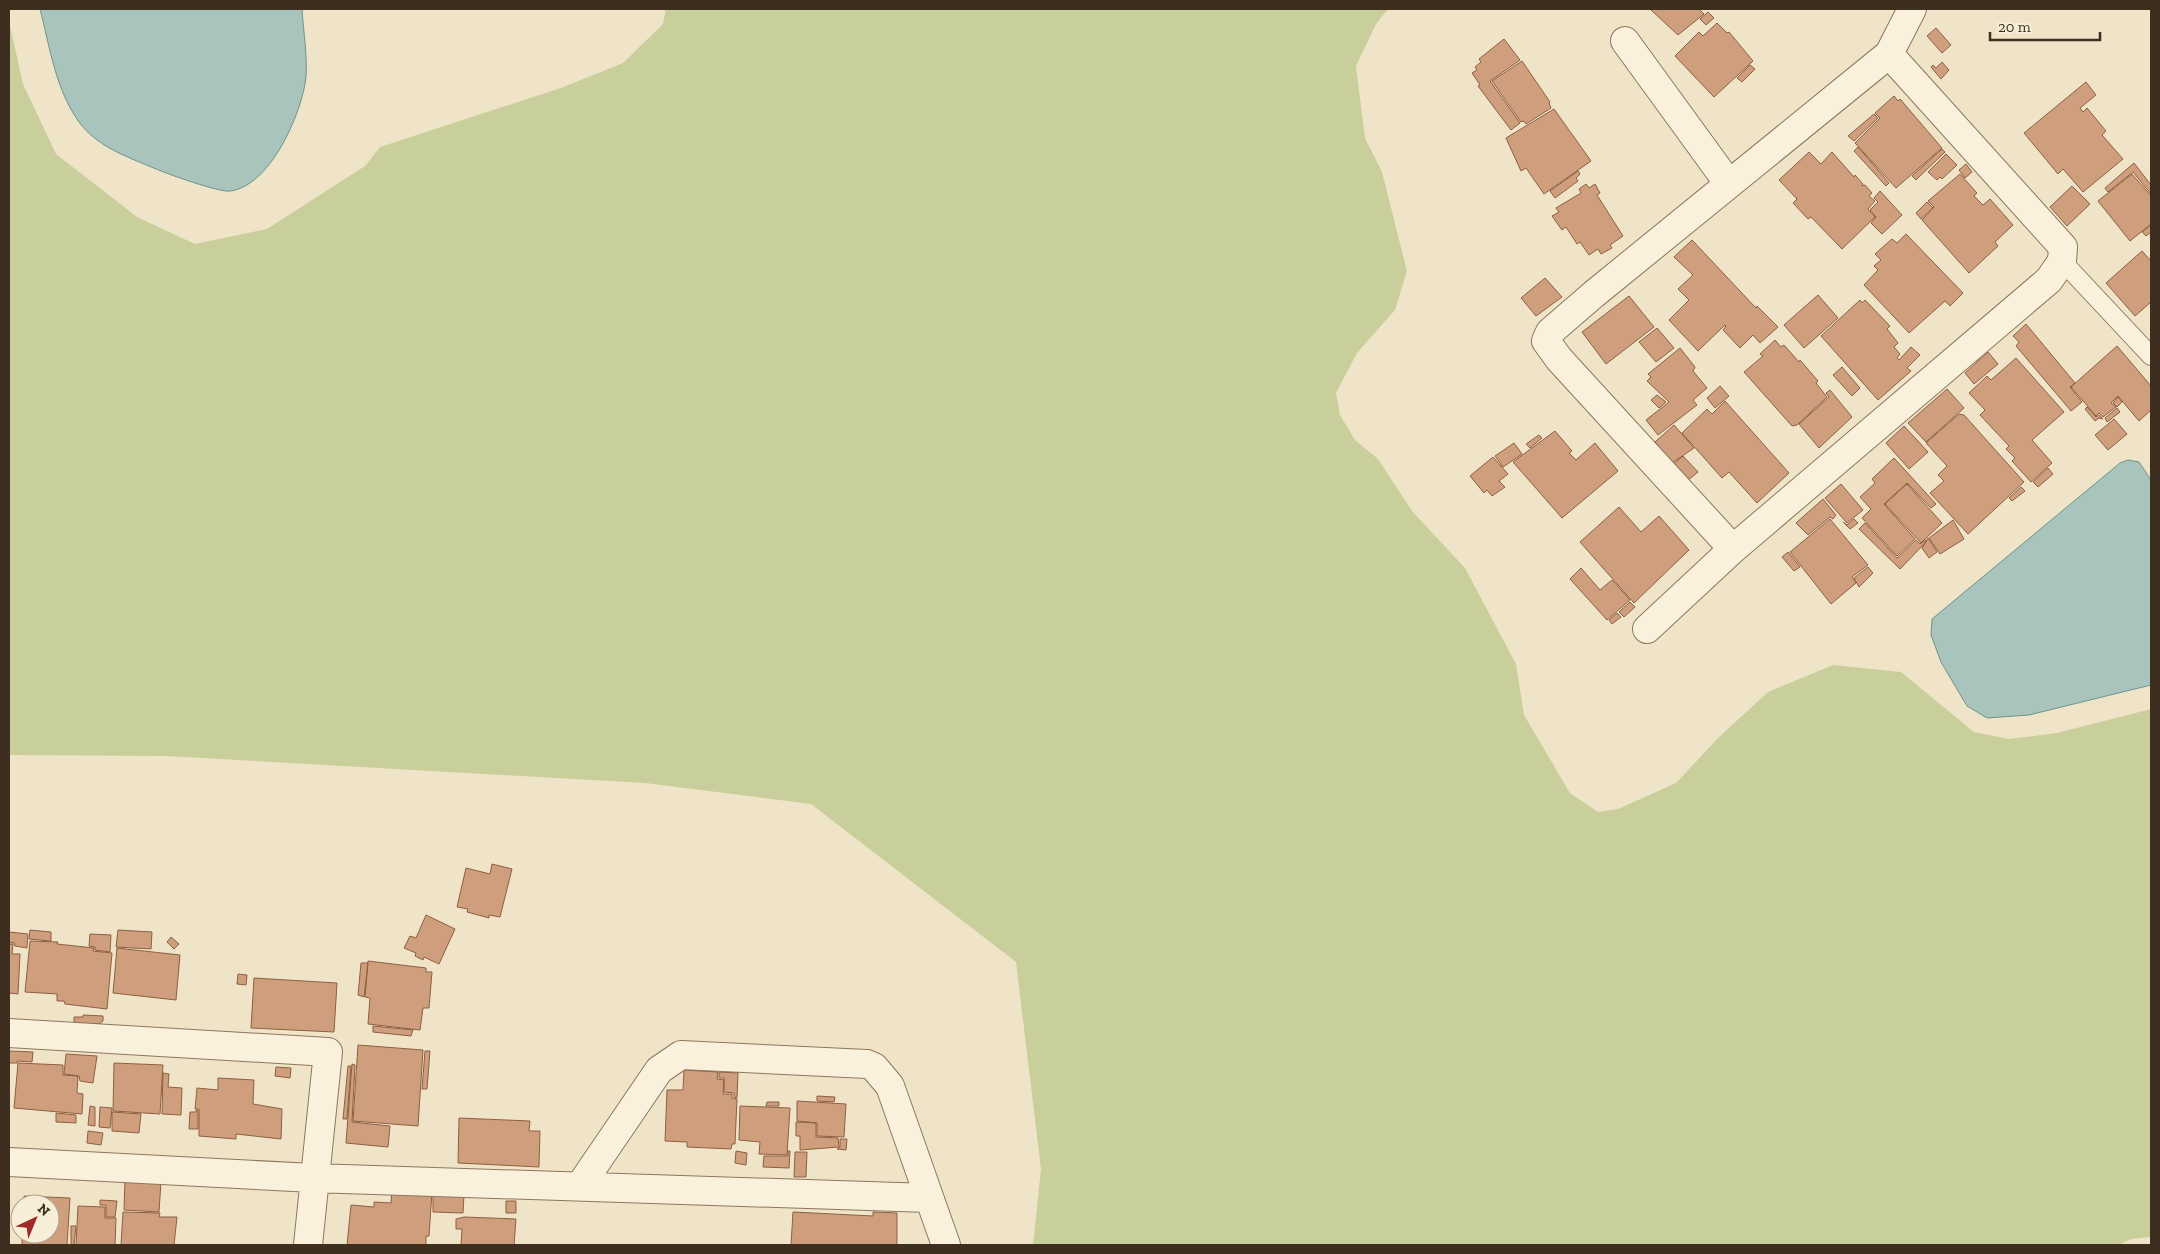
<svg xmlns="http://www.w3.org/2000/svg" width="2160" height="1254" font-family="'Zilla Slab',serif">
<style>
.green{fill:#c9cf9b}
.water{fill:#a9c4bc;stroke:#6f938a}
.building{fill:#cf9f7d;stroke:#8d5f41}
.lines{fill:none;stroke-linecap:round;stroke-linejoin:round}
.lane-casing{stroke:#8d765c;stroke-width:20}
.street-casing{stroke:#8d765c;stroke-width:30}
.lane{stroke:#faf1dc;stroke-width:18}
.street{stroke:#faf1dc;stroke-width:28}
</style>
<rect width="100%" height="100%" fill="#f0e4c8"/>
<path class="green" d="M666 9H1388L1376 24 1356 66 1365 138 1382 172 1407 271 1395 310 1357 353 1336 393 1340 415 1355 440 1378 459 1412 511 1465 568 1516 664 1524 715 1570 793 1598 812 1618 809 1676 783 1719 737 1768 692 1833 665 1901 672 1974 732 2009 739 2057 733 2151 709V1237L2131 1239 2119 1245H1033L1041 1169 1016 962 811 804 645 783 166 756 9 755V21L23 84 56 154 137 217 195 244 267 229 365 166 380 147 561 88 623 63 663 24Z"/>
<path class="water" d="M40 9H302C303 29 309 65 305 84 299 118 270 185 231 191 220 193 168 174 156 169 126 156 93 146 75 116 55 85 49 44 40 9Z
M2128 460 2139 462 2151 480V685L2029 715 1987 718 1967 706 1941 662 1931 635 1932 619 2120 463Z"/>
<path class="building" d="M1650 9H1699L1704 14 1678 35Z
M1708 12 1714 18 1706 25 1700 19Z
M1717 23 1727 33 1729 32 1753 61 1714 97 1675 56 1699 32 1703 36Z
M1936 28 1951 45 1942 53 1927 36Z
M1504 39 1520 60 1490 81 1520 123 1511 130 1478 86 1480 85 1472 73 1477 70 1475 67 1481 62 1479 59Z
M1522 61 1550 102 1549 103 1551 108 1526 124 1524 121 1521 122 1492 81Z
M1942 62 1949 70 1941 79 1931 67 1933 65 1936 68Z
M1750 65 1755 69 1742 82 1737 78Z
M2086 82 2096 95 2080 108 2083 112 2087 108 2106 131 2102 135 2123 159 2083 192 2063 169 2058 174 2024 133Z
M1894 96 1898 101 1900 99 1942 148 1896 188 1855 143 1880 118 1875 113Z
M1554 109 1591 161 1544 194 1526 168 1521 171 1506 138Z
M1874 114 1878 118 1854 141 1848 136Z
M1858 147 1889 183 1886 186 1854 151Z
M1942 149 1945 152 1916 180 1912 176Z
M1809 152 1821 164 1832 152 1854 177 1855 175 1863 184 1862 186 1865 185 1872 193 1869 196 1875 201 1868 209 1875 217 1842 249 1811 217 1808 219 1793 203 1797 199 1779 180Z
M1946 154 1957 165 1942 179 1940 177 1937 180 1928 172Z
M2134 163 2151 185V194L2133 172 2108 192 2105 188Z
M1966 164 1972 172 1965 178 1959 170Z
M1578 171 1580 174 1576 178 1578 181 1555 198 1550 191Z
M1960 174 1977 193 1974 196 1983 205 1990 199 2013 225 1995 242 1998 246 1969 273 1922 220 1934 207 1928 201Z
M2132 174 2151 196V224L2130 241 2098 201Z
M1586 184 1589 188 1595 184 1600 193 1597 195 1623 236 1610 245 1612 248 1601 254 1598 249 1589 255 1580 242 1577 244 1566 227 1562 230 1552 216 1559 212 1556 208 1581 193 1579 189Z
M2072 186 2090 204 2067 226 2050 207Z
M1880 191 1902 215 1882 234 1871 223 1876 217 1870 210 1878 202 1874 198Z
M1927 202 1933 208 1921 219 1916 213Z
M2151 225V232L2146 236 2142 232Z
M1906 234 1963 293 1950 306 1945 301 1909 333 1864 285 1878 270 1874 266 1881 260 1875 254 1892 239 1897 243Z
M1692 240 1756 308 1757 306 1778 327 1760 343 1753 335 1740 348 1723 330 1726 326 1725 325 1698 351 1669 320 1689 300 1678 289 1693 275 1674 257Z
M2142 251 2151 261V302L2135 316 2106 283Z
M1545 278 1562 297 1536 316 1521 298Z
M1818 295 1838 318 1804 348 1784 325Z
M1629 296 1654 327 1606 364 1582 332Z
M1860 300 1862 303 1865 300 1890 326 1887 329 1898 343 1894 347 1900 354 1897 358 1899 360 1911 347 1920 355 1907 368 1911 371 1878 400 1821 336Z
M2026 324 2075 383 2070 387 2082 402 2071 411 2016 346 2019 342 2013 336Z
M1657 328 1674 348 1656 362 1639 342Z
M1775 340 1781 347 1784 345 1799 362 1800 360 1818 381 1816 383 1827 397 1797 425 1792 426 1744 372 1763 356 1760 354Z
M2117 346 2151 386V410L2139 421 2118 396 2111 403 2116 407 2103 417 2099 413 2096 416 2071 387Z
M1680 348 1695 367 1693 371 1707 388 1693 400 1697 405 1658 435 1646 420 1669 402 1647 381 1651 377 1648 374Z
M1988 352 1998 364 1974 384 1965 373Z
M2016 358 2064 412 2032 440 2052 463 2031 482 2012 461 2015 458 2006 449 2009 446 1980 415 1985 410 1969 393 1987 376 1991 380Z
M1842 367 1860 388 1852 396 1833 375Z
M1720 386 1729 396 1715 408 1707 398Z
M1947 389 1964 408 1926 442 1908 423Z
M1830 390 1852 417 1819 448 1799 424 1829 397 1826 393Z
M1657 395 1666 402 1659 408 1651 400Z
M2118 397 2122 402 2117 407 2113 403Z
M1725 401 1789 473 1757 503 1729 472 1722 478 1682 433 1707 409 1712 414Z
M2087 407 2096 417 2099 415 2103 419 2099 418 2095 421 2085 409Z
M2117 408 2120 412 2107 422 2105 418Z
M1959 414 1964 415 2024 482 1968 534 1930 493 1944 481 1938 475 1947 466 1926 443Z
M2114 419 2127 434 2108 450 2095 435Z
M1674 425 1694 448 1672 463 1655 442Z
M1904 426 1928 452 1909 469 1886 443Z
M1555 431 1572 451 1569 453 1576 460 1595 443 1618 471 1562 518 1513 462Z
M1539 435 1542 438 1530 448 1526 444Z
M1514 443 1522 454 1503 467 1495 456Z
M1683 456 1698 472 1687 481 1672 465Z
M1493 457 1508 474 1499 481 1505 487 1492 496 1487 490 1484 493 1470 476Z
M1894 458 1936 504 1931 508 1907 483 1884 504 1915 539 1897 556 1862 518 1871 509 1860 497 1875 483 1872 479Z
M2048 468 2053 474 2038 487 2033 482Z
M1841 484 1863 510 1847 523 1825 498Z
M1907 484 1942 523 1921 543 1885 504Z
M2021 487 2025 491 2012 501 2009 498Z
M1823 499 1836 515 1833 519 1830 517 1808 535 1796 523Z
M1619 507 1641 532 1659 516 1689 550 1634 603 1580 542Z
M1830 519 1868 565 1852 577 1856 583 1831 604 1790 552Z
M1854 519 1858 523 1850 529 1843 522 1847 525Z
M1953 520 1964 539 1940 554 1929 538Z
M1865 523 1897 558 1916 540 1920 544 1926 540 1927 541 1900 569 1859 529Z
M1928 538 1937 552 1929 558 1922 548Z
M1788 552 1800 567 1794 571 1782 557Z
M1868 567 1873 573 1859 587 1854 578Z
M1581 568 1600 590 1612 580 1630 600 1607 620 1570 579Z
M1630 602 1635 607 1624 617 1619 612Z
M1617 613 1621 617 1612 624 1609 620Z
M492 864 512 869 500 917 489 915V918L467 912 468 909 457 907 466 868 490 874Z
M426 915 455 929 439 964 424 957 423 960 415 956 416 953 404 948 410 936 416 938Z
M30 930 51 932V941L29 939Z
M118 930 152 932 151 949 116 947Z
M9 932 28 934 27 948 15 946 14 943 9 942Z
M90 934 111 935 110 952 95 950V947L89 946Z
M171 937 179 944 174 949 167 942Z
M30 941 58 942 57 944 94 948 93 951 112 953 107 1009 65 1004 64 1001H57V994L25 992Z
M9 944H13L12 954H20L18 994 9 993Z
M117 948 180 955 176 1000 113 993Z
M368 961 426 968V972H432L429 1008H423L420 1030 368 1024 370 998 365 997Z
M361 963H368L364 997 358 995Z
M238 974 247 975 246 985 237 984Z
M254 978 337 983 334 1032 251 1028Z
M83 1015 103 1016V1021L99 1024 74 1023V1017H83Z
M373 1026 413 1030 411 1036 373 1032Z
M358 1045 423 1050 418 1126 353 1121Z
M9 1051 33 1052 32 1062 17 1061V1063H9Z
M425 1051H430L427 1089H422Z
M66 1054 97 1056 93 1083 80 1081 79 1076 64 1074Z
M18 1063 63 1065V1075L78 1076 77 1093 83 1094 82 1114 14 1108Z
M114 1063 163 1065 160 1114 113 1111Z
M352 1064 355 1065 352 1122 390 1126 388 1147 346 1143Z
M348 1066H351L347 1119H343Z
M276 1067 291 1068 290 1078 275 1076Z
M684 1070 718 1072 717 1079 724 1080 723 1094H732V1098L737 1099 735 1144H732L731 1149 687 1147V1142L665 1141 667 1090H683Z
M719 1072 738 1073 737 1098 734 1097V1093L724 1092V1078H719Z
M163 1073 169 1074 168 1087 182 1088 181 1115 162 1114Z
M218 1078 254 1080 253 1104 282 1109 281 1139 236 1134V1139L199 1136V1109H195L197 1088 218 1090Z
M817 1096 835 1097 834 1102 817 1101Z
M797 1101 846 1104 844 1137 817 1136V1123L797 1121Z
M767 1102H779V1106H766Z
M90 1106 95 1107V1126L88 1125Z
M740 1106 790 1108 787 1155 759 1154 760 1142 739 1140Z
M100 1107 112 1108 110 1128 99 1127Z
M196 1110H198V1129H189L190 1112H196Z
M112 1112 141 1114 139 1133 112 1131Z
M56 1113 76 1115V1123L56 1122Z
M459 1118 530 1121 529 1131H540L539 1167 458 1163Z
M796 1122 816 1123V1137L838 1138 839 1147 800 1150V1136H796Z
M88 1131 103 1133 101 1145 87 1143Z
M840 1139H847L846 1150 837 1149 840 1147Z
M736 1151 747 1153 746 1165 735 1163Z
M788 1151H790L789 1168 763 1167 764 1156H788Z
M795 1152H807L806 1177H794Z
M125 1179 161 1182 159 1212 124 1210Z
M392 1189 432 1192 429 1236H426V1245H347L351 1205 374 1207V1202L391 1203Z
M433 1194 464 1195 463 1213 433 1212Z
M24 1196 70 1198 67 1245H22V1234H50V1204H24Z
M100 1200 117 1201 115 1217H106V1205H100Z
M506 1201H516V1213H506Z
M78 1206 105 1207V1218H116L115 1245H76Z
M123 1212 160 1213 159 1217H177L174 1245H121Z
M793 1212 873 1216V1212L897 1213V1245H791Z
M464 1217 516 1219 514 1245H461L462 1229H456V1219Z
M71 1226H76L74 1245H71Z"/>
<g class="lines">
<defs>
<path id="lane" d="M2062 261 2151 356"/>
<path id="street" d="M1625 41 1729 184
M1733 549 1559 359 1546 341 1550 332 1594 294 1889 54 1912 9
M1647 629 1733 549 2049 280 2062 261 2063 247 1889 54
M9 1033 328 1052 308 1245
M9 1162 313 1178 929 1198
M580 1186 659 1070 681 1055 867 1064 874 1067 890 1086 946 1245"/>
</defs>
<use href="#lane" class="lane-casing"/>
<use href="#street" class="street-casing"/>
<use href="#lane" class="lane"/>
<use href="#street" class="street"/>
</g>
<rect width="2160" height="1254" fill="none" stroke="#3d2e20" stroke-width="20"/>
<g transform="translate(35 1219) rotate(44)"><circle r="24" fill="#f7eed8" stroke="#ada18e"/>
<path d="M0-4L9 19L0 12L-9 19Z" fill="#9e2a2b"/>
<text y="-8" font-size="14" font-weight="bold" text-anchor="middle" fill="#3d2e20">N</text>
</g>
<path d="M1990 32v8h110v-8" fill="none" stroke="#3d2e20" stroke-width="2.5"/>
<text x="1998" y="32" font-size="15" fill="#3d2e20" stroke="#f7eed8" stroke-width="4" paint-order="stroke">20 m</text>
</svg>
